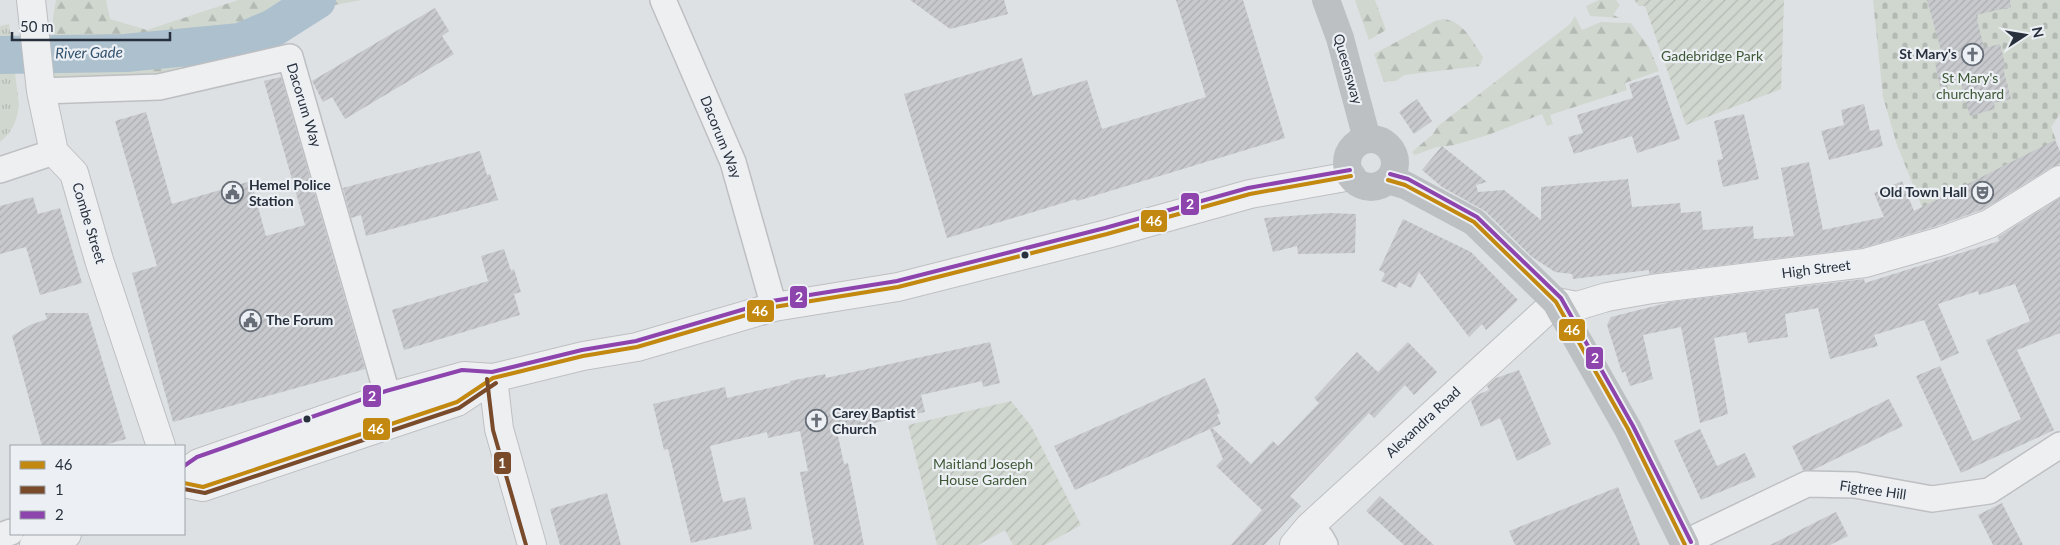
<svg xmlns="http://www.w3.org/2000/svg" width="2060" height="545" font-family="Lato,sans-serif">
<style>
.forest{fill:url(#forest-firs)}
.cemetery{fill:url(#cemetery-stones)}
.park{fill:url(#park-tufts)}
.garden{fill:url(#garden-furrows)}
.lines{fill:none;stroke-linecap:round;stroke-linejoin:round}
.river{stroke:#adc0ce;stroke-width:38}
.building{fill:url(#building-hatch)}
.minor-casing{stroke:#bdbfc2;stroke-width:28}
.tertiary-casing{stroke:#bdbfc2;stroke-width:30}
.minor{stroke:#eeeff0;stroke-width:25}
.tertiary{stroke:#eeeff0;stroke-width:28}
.secondary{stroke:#bcc0c3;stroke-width:28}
.bus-1-casing{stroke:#ecf0f4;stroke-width:8}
.bus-2-casing{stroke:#ecf0f4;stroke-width:8}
.bus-3-casing{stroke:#ecf0f4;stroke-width:8}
.bus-1{stroke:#c3880f;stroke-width:4}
.bus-2{stroke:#7a4b2a;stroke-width:4}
.bus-3{stroke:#8e44ad;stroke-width:4}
.bus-dot{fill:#27303c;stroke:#ecf0f4;stroke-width:2}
.labels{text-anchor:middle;stroke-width:4.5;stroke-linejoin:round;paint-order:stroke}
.poi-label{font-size:14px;font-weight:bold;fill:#27303c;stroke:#ecf0f4;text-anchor:start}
.park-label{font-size:14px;fill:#3e5735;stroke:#ecf0f4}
.street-label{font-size:14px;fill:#27303c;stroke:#ecf0f4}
.water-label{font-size:15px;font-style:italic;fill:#33526e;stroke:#ecf0f4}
.line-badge{stroke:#ecf0f4;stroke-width:2}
.badge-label{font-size:14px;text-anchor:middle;font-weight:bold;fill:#fff}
</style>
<defs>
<pattern id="forest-firs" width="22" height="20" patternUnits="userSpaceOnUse" patternTransform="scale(1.25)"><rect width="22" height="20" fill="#d0d7cf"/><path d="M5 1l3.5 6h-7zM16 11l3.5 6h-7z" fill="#b3b9b3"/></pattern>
<pattern id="cemetery-stones" width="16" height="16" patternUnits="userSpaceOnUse" patternTransform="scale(1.25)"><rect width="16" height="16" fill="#d0d7cf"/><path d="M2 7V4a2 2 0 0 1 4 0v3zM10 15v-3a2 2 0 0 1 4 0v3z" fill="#b3b9b3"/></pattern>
<pattern id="park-tufts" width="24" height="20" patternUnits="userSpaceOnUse" patternTransform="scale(1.25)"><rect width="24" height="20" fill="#d0d7cf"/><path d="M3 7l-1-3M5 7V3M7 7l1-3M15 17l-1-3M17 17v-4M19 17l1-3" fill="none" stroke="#b3b9b3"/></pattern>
<pattern id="garden-furrows" width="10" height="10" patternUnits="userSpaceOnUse" patternTransform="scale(1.25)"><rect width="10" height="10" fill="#d0d7cf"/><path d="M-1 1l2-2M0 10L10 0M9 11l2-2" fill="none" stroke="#b3b9b3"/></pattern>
<pattern id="building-hatch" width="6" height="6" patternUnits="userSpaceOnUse" patternTransform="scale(1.25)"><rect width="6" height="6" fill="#c7c9cc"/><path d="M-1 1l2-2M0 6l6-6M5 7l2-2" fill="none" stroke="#abadb0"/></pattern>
</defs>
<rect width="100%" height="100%" fill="#dee1e4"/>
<path class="forest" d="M56 0H106L110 19 147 30 238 0H362L335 5 276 34 272 48 150 83 53 80V17Z
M1355 0H1375L1386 30 1369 40Z
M1599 0H1616L1620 5 1613 15 1621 18 1590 16 1586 6Z
M1575 16 1582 30 1601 22 1631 23 1649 47 1659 71 1625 83 1627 90 1550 115 1553 124 1547 126 1542 114 1488 135 1454 145 1437 147 1415 155 1412 152 1433 134 1438 126 1570 24Z
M1444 19C1464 22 1473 42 1483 57L1480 66 1404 75 1396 81 1384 82 1374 54 1435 21Z"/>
<path class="cemetery" d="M1873 0H2060V114L2051 127 2056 140 1922 207 1897 145 1883 97Z"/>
<path class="park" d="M9 24 19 105C17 121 12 132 0 142V26Z"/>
<path class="garden" d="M1634 0H1784L1781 89 1686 125 1645 6H1639Z
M1011 401 1031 426 1081 525 1045 545H1013L1005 530 978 545H937L908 425Z"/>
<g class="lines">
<path class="river" d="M0 55 125 53 240 42 273 28 317 0"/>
</g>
<path class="building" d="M910 0H1004L1008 14 950 29Z
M1176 0H1243L1285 138 1077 201 1076 199 947 238 904 94 1022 58 1033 96 1087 80 1102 129 1206 97Z
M1927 0H2010L2011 7 1976 15 1984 48 2000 44 2006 68H2003L2011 99 1994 103 1995 109 1970 116 1961 82 1940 87 1935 63 1944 61Z
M435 8 449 31 442 36 454 54 345 119 332 97 323 102 312 81Z
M1659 75 1680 139 1637 153 1632 136 1574 154 1568 137 1583 133 1577 115 1633 98 1629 84Z
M281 77 365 369 173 422 132 273 157 266 115 121 146 112 172 204 251 181 266 236 305 225 264 81Z
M1417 99 1432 121 1414 134 1399 112Z
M1864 104 1870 131 1879 129 1883 146 1829 160 1821 131 1844 125 1841 110Z
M1744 114 1759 179 1723 187 1717 160 1723 159 1714 121Z
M2055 140 2060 151V164L2052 167 1984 209 1937 226 1862 248 1649 274V270L1573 279 1572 274 1555 272 1532 257 1485 211 1442 187 1422 170 1442 146 1487 182 1476 185 1478 192 1504 190 1541 220V187L1628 179 1632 207 1680 203 1681 213 1701 211 1703 230 1753 226 1754 239 1794 236 1781 168 1809 162 1823 230 1884 217 1874 193 1902 181 1914 211Z
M480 151 487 175 490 174 498 200 366 236 361 215 351 218 343 188Z
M33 197 38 214 60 208 82 283 40 295 26 247 0 254V206Z
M2060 198V333L2017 350 2054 430 1961 473 1916 376 1940 366 1973 441 2021 419 1986 340 2030 321 2015 284 1979 295 1978 291 1938 304 1959 353 1941 361 1924 320 1874 335 1878 346 1830 359 1818 308 1785 314 1788 337 1748 343 1746 332 1714 338 1728 414 1700 423 1681 327 1643 335 1653 379 1630 386 1625 371 1622 373 1607 325 1611 317 1671 302 1864 279 1865 283 1999 241 1998 237Z
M1330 213 1356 214 1355 253 1298 254 1297 246 1273 252 1264 218Z
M1403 219 1471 252 1518 300 1486 330 1482 324 1469 337 1419 272 1411 288 1399 282 1396 288 1381 281 1385 273 1379 270Z
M504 249 511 271 514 269 521 292 514 294 520 315 404 350 392 310 488 281 481 256Z
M45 313H88L126 439 101 446H42L12 336 30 325 47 319Z
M990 342 1000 383 983 387 982 381 921 395 925 412 837 431 844 464 848 463 864 545H814L800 472 808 471 800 431 768 438 767 432 710 446 723 502 745 497 752 529 691 543 668 449 664 450 653 404 725 387 727 398 790 383V381L825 374 826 378Z
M1408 342 1437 372 1414 395 1405 385 1374 418 1369 413 1290 496 1301 506 1264 545H1231L1262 510 1216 466 1223 459 1210 429 1075 490 1054 446 1205 378 1220 413 1217 415 1221 424 1212 428 1251 464 1273 441 1278 446 1319 403 1314 398 1357 352 1378 372Z
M1519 370 1551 444 1517 461 1500 418 1481 427 1471 401 1477 395 1489 390 1487 386 1496 378Z
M1889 399 1903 426 1813 470H1803L1792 446Z
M1700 429 1717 466 1745 453 1756 477 1701 500 1674 441Z
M1618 487 1640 545H1515L1509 531Z
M607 493 621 545H560L550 509Z
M1380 496 1434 545H1404L1366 511Z
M2002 503 2023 545H1993L1978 515Z
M1836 512 1848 536 1830 545H1770Z"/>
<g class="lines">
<defs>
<path id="minor" d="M663 0 733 162 774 307
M41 91 159 87 290 57 388 397
M0 170 54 152
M1309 527 1321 538 1325 545
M0 536 11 532
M1684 543 1807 484 1855 485 1932 499 1989 491 2060 445"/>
<path id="tertiary" d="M31 0 41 91 54 152 74 173 99 260 161 446
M493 378 499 429 532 545
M184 473 199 463 388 397 464 376 493 378 583 356 637 347 774 307 898 287 1107 234 1250 194 1351 176
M184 483 203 487 457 402 493 378
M34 545 67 534
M1294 545 1309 527 1556 302 1577 306 1607 297 1652 289 1865 263 1942 241 1989 224 2060 180"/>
</defs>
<use href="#minor" class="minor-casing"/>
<use href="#tertiary" class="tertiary-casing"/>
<use href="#minor" class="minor"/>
<use href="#tertiary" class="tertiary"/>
<path class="secondary" d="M1326 0 1340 38 1367 139
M1347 163a24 24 0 1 1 48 0a24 24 0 1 1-48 0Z
M1388 180 1405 185 1474 222 1556 302 1628 429 1685 545"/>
<defs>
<path id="bus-1" d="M1388 180 1405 185 1474 222 1556 302 1628 429 1685 545
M184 483 203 487 457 402 493 378 583 356 637 347 774 307 898 287 1107 234 1250 194 1351 176"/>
<path id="bus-2" d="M487 379 493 430 526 545
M184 489 205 493 459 408 496 383"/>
<path id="bus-3" d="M1390 174 1408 179 1477 217 1561 298 1633 426 1691 542
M184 466 197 457 386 391 462 370 492 372 582 350 636 341 772 301 897 281 1105 228 1248 188 1350 170"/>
</defs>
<use href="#bus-1" class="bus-1-casing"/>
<use href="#bus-2" class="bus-2-casing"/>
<use href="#bus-3" class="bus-3-casing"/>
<use href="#bus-1" class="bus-1"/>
<use href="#bus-2" class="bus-2"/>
<use href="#bus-3" class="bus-3"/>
</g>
<defs>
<symbol id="church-ring" viewBox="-11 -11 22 22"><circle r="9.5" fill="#ecf0f4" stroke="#676e77" stroke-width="1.5"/><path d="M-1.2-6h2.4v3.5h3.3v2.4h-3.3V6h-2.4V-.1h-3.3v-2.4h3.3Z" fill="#676e77"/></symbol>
<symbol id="theatre-ring" viewBox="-11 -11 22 22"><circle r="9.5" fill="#ecf0f4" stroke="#676e77" stroke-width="1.5"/><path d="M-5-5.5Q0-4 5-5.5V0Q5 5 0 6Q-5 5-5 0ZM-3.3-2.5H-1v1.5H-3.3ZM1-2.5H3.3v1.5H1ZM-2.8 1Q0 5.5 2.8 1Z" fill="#676e77"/></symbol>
<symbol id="civic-ring" viewBox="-11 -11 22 22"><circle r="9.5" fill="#ecf0f4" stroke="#676e77" stroke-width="1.5"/><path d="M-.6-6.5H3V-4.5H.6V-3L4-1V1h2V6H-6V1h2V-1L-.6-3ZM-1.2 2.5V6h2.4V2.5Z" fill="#676e77"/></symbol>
</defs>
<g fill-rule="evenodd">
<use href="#church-ring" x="1960" y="42" width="25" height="25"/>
<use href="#theatre-ring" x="1970" y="180" width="25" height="25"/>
<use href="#civic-ring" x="220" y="180" width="25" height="25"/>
<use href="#civic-ring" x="238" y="308" width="25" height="25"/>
<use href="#church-ring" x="804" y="408" width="25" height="25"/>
</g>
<g class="bus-dot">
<circle cx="1025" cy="255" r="4.5"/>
<circle cx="307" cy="419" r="4.5"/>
</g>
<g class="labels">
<g class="poi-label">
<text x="1957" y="59" text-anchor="end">St Mary's</text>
<text x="249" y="190">Hemel Police<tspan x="249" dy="16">Station</tspan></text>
<text x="1967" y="197" text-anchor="end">Old Town Hall</text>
<text x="266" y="325">The Forum</text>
<text x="832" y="418">Carey Baptist<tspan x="832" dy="16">Church</tspan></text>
</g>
<g class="park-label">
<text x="1712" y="61">Gadebridge Park</text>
<text x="1970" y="83">St Mary's<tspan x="1970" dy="16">churchyard</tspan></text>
<text x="983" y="469">Maitland Joseph<tspan x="983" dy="16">House Garden</tspan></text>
</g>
<g class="street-label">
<text transform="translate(1348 69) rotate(74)" y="5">Queensway</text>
<text transform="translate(304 105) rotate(73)" y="5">Dacorum Way</text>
<text transform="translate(721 137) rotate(68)" y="5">Dacorum Way</text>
<text transform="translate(89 223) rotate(73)" y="5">Combe Street</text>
<text transform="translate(1816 269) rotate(-7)" y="5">High Street</text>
<text transform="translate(1423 422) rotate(-43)" y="5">Alexandra Road</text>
<text transform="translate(1873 490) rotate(8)" y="5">Figtree Hill</text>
</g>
<g class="water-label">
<text transform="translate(89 53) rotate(-1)" y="5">River Gade</text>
</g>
</g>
<g class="line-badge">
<rect x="1180" y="192" width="20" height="24" rx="5" fill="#8e44ad"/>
<rect x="1140" y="209" width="28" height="24" rx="5" fill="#c3880f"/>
<rect x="789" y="285" width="19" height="24" rx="5" fill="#8e44ad"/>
<rect x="746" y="299" width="29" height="24" rx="5" fill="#c3880f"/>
<rect x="1558" y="318" width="28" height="24" rx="5" fill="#c3880f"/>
<rect x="1585" y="346" width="19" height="24" rx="5" fill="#8e44ad"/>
<rect x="362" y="384" width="20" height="24" rx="5" fill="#8e44ad"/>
<rect x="362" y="417" width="29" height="24" rx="5" fill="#c3880f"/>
<rect x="493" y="451" width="19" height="24" rx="5" fill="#7a4b2a"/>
</g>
<g class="badge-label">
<text x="1190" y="209">2</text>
<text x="1154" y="226">46</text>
<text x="799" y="302">2</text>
<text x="760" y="316">46</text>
<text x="1572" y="335">46</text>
<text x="1595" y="363">2</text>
<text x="372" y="401">2</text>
<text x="376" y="434">46</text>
<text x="502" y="468">1</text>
</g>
<rect x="10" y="445" width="175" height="90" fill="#ecf0f4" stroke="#9da3aa"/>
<rect x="20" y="461" width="25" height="8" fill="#c3880f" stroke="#9da3aa"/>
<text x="55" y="470" font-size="15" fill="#27303c">46</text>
<rect x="20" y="486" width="25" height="8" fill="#7a4b2a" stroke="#9da3aa"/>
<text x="55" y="495" font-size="15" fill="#27303c">1</text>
<rect x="20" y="511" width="25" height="8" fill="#8e44ad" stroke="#9da3aa"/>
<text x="55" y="520" font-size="15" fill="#27303c">2</text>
<g transform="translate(2025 35) rotate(78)" stroke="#ecf0f4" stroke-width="4" paint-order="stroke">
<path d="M0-4L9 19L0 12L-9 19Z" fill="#27303c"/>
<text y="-8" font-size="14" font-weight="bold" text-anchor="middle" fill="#27303c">N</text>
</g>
<path d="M12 32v8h158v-8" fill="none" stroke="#27303c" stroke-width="2.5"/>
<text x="20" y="32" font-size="15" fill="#27303c" stroke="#ecf0f4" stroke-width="4" paint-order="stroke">50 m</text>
</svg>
